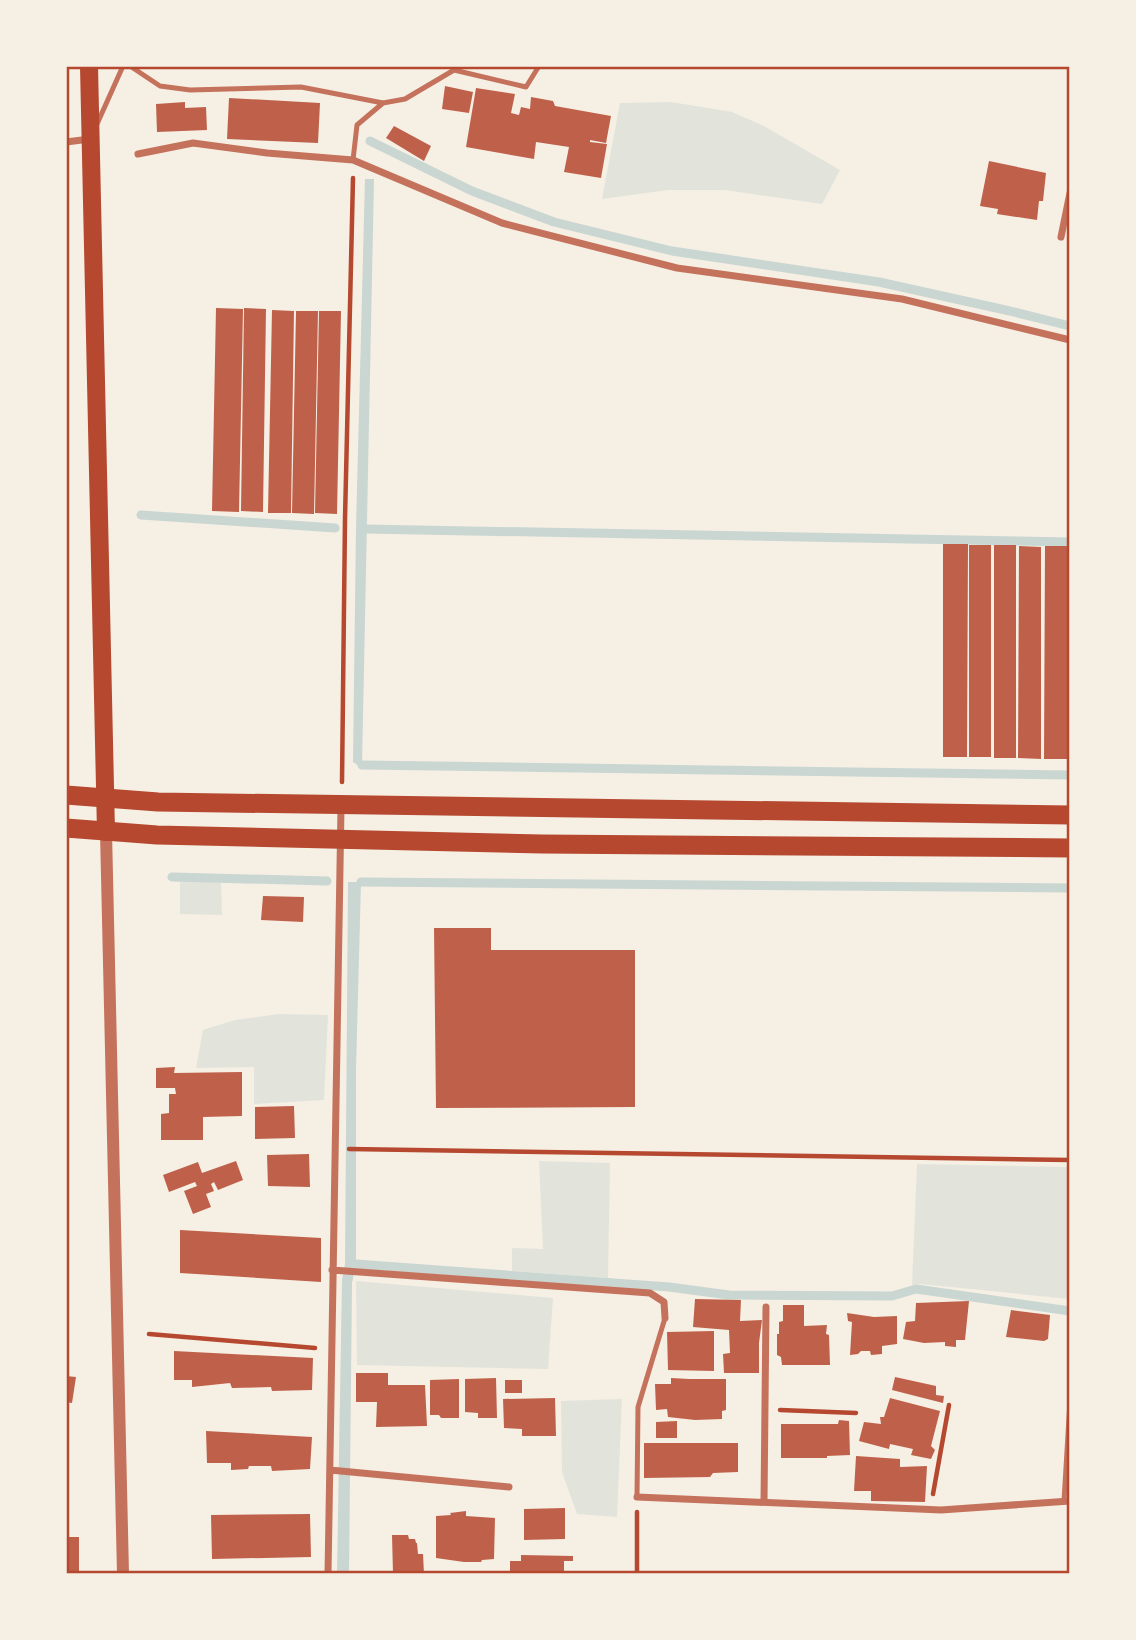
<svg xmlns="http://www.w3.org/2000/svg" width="1136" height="1640" font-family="'Archivo Narrow',sans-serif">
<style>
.green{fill:#e2e4dc}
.water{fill:#c9d6d2}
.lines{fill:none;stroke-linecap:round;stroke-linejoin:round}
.stream{stroke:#c9d6d2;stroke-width:9}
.building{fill:#bf614a}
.path{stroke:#b5482f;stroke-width:4.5}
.service{stroke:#c5725c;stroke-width:5}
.minor{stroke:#c5725c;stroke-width:7}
.tertiary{stroke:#c5725c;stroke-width:12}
.primary{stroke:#b5482f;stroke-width:18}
.trunk{stroke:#b5482f;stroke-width:19}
.neatline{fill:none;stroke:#b5482f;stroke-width:2.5}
</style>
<rect width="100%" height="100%" fill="#f6efe4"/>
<path class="green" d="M671 102 732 112 764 126 840 170 822 204 725 190H668L602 199 620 103Z
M180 880 221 881 222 915 180 914Z
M279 1014 328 1015 324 1100 254 1104V1067L196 1068 203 1030 235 1020Z
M539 1161 610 1163 608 1278 512 1271V1248L543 1249Z
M917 1164 1069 1167V1299L920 1284 912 1285Z
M356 1281 553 1298 548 1369 357 1365Z
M622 1399 617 1517 577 1514 562 1472 561 1401Z"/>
<path class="water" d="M365 179H374L362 765 359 766 353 762 356 529Z
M348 882H361L356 1069V1264L352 1283 349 1573 337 1574 342 1280 345 1264Z"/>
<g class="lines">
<path class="stream" d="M370 141 472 191 554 222 672 251 879 282 1010 311 1070 326
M141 515 335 528
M366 529 1070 542
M362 765 1070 775
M172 877 327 881
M361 882 1070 888
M356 1264 669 1287 729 1295 892 1296 916 1289 1070 1311"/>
</g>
<path class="building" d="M445 86 473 92 469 113 442 109Z
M476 88 515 94 511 113 519 115 521 107 530 109 531 97 553 101 555 106 611 116 606 143 590 140V142L607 144 601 178 564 172 569 147 536 142 534 159 466 147Z
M229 98 320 103 318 143 227 139Z
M185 102V108L206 107 207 130 157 132 156 104Z
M394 126 431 146 424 161 386 138Z
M989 161 1046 173 1043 201H1039L1037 220 997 214 998 209 980 206Z
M216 308 243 309 239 512 212 511Z
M244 308 266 309 263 512 241 511Z
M272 310 294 311 291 513H268Z
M296 311H318L314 514 292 513Z
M319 311H341L337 514 315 513Z
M943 544H968L967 757H943Z
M969 545H991V757H969Z
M994 545H1016V758H994Z
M1019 546 1041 547V759L1018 758Z
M1045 546H1067V759H1044Z
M263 896 304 897 303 922 261 920Z
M434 928H491V950H635V1107L436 1108Z
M175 1067 174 1073 242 1072V1116L203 1117V1140H161V1114L169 1113V1094H176L175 1088H156V1068Z
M294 1106 295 1138 255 1139V1107Z
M309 1154 310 1187 268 1186 267 1155Z
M236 1161 243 1180 218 1190 214 1182 211 1184 214 1191 206 1194 211 1207 193 1214 184 1191 197 1186 195 1182 169 1192 163 1175 198 1162 202 1173Z
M180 1230 321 1238V1282L180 1273Z
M695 1299 741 1300 740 1321 762 1320 759 1343V1373H724L723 1354 730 1353 729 1330 693 1327Z
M969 1301 965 1340H956V1347L945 1346V1342L924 1343 903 1339 906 1322 915 1321 916 1303Z
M783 1305H804V1326L827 1325 826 1334 829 1335 830 1365H782L781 1357 777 1355V1334H779V1322L783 1321Z
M1011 1310 1050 1315 1048 1339 1044 1341 1006 1337Z
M847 1313 874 1317 897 1316V1344L882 1346V1354L871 1355 870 1351H861L858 1354 850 1355 852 1322 848 1321Z
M714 1331V1371L668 1370 667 1332Z
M174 1351 313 1358 312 1390 272 1391 271 1387 232 1388 230 1383 192 1387V1380H174Z
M356 1373H388V1385H425L427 1426 376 1427 377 1402H356Z
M66 1376 76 1377 72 1403 66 1402Z
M895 1377 936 1386V1395L944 1396 943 1403 892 1390Z
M496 1378 497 1418H478V1413L465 1412V1379Z
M671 1378 689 1379H726V1410L722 1411V1419L695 1420 668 1417 667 1409 656 1410 655 1384H671Z
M459 1379V1418H441L439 1415H430V1380Z
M505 1380H522V1393H505Z
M555 1398 556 1436H522V1429L504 1428 503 1399Z
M890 1398 940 1411 931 1446 935 1450 931 1459 911 1455 913 1449 890 1444 889 1449 859 1441 864 1422 881 1424 880 1417H884Z
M839 1420 849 1421 850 1455 827 1456V1458H781V1424H838Z
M677 1421V1438H656V1422Z
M206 1431 312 1437 310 1469 272 1471 271 1466H249L248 1469 231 1470V1463H207Z
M644 1443H738V1472L713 1473 710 1477 644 1478Z
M856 1456 900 1459V1467L927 1466 925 1502 871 1501V1491H854Z
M565 1508V1539L524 1540V1509Z
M466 1511V1516L495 1518 494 1559 482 1560 481 1562H464L436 1558V1516L451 1515 450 1513Z
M310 1514 311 1557 212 1559 211 1515Z
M392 1535H408L409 1539H415L416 1543H417L418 1554H423L424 1574H393Z
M66 1537H79V1574H66Z
M521 1555 573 1556V1561H564V1574H510V1561H521Z"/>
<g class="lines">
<path class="path" d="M342 782 345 519 353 178
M349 1149 1070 1160
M149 1334 315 1348
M780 1410 856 1413
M933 1494 949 1405
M637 1512V1574"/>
<path class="service" d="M130 66 160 86 190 90 301 87 383 103 405 99 454 70 526 87 539 66
M97 124 123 66
M353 160 357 125 383 103
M637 1497 638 1407 665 1318
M1064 1501 1070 1401"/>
<path class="minor" d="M66 142 90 139
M138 154 193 143 267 153 353 160 502 223 677 268 902 299 1070 340
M1061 237 1070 193
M332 1270 650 1293 664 1302 665 1318
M330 1470 509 1487
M637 1497 941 1510 1070 1501
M764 1502 766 1307
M328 1574 341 808"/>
<path class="tertiary" d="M106 832 123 1574"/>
<path class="primary" d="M89 66 106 832"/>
<path class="trunk" d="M66 795 158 802 1070 815
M66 828 157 835 542 844 1070 848"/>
</g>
<rect width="1136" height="1640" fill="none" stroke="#f6efe4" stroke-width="136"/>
<rect x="68" y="68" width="1000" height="1504" class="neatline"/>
</svg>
